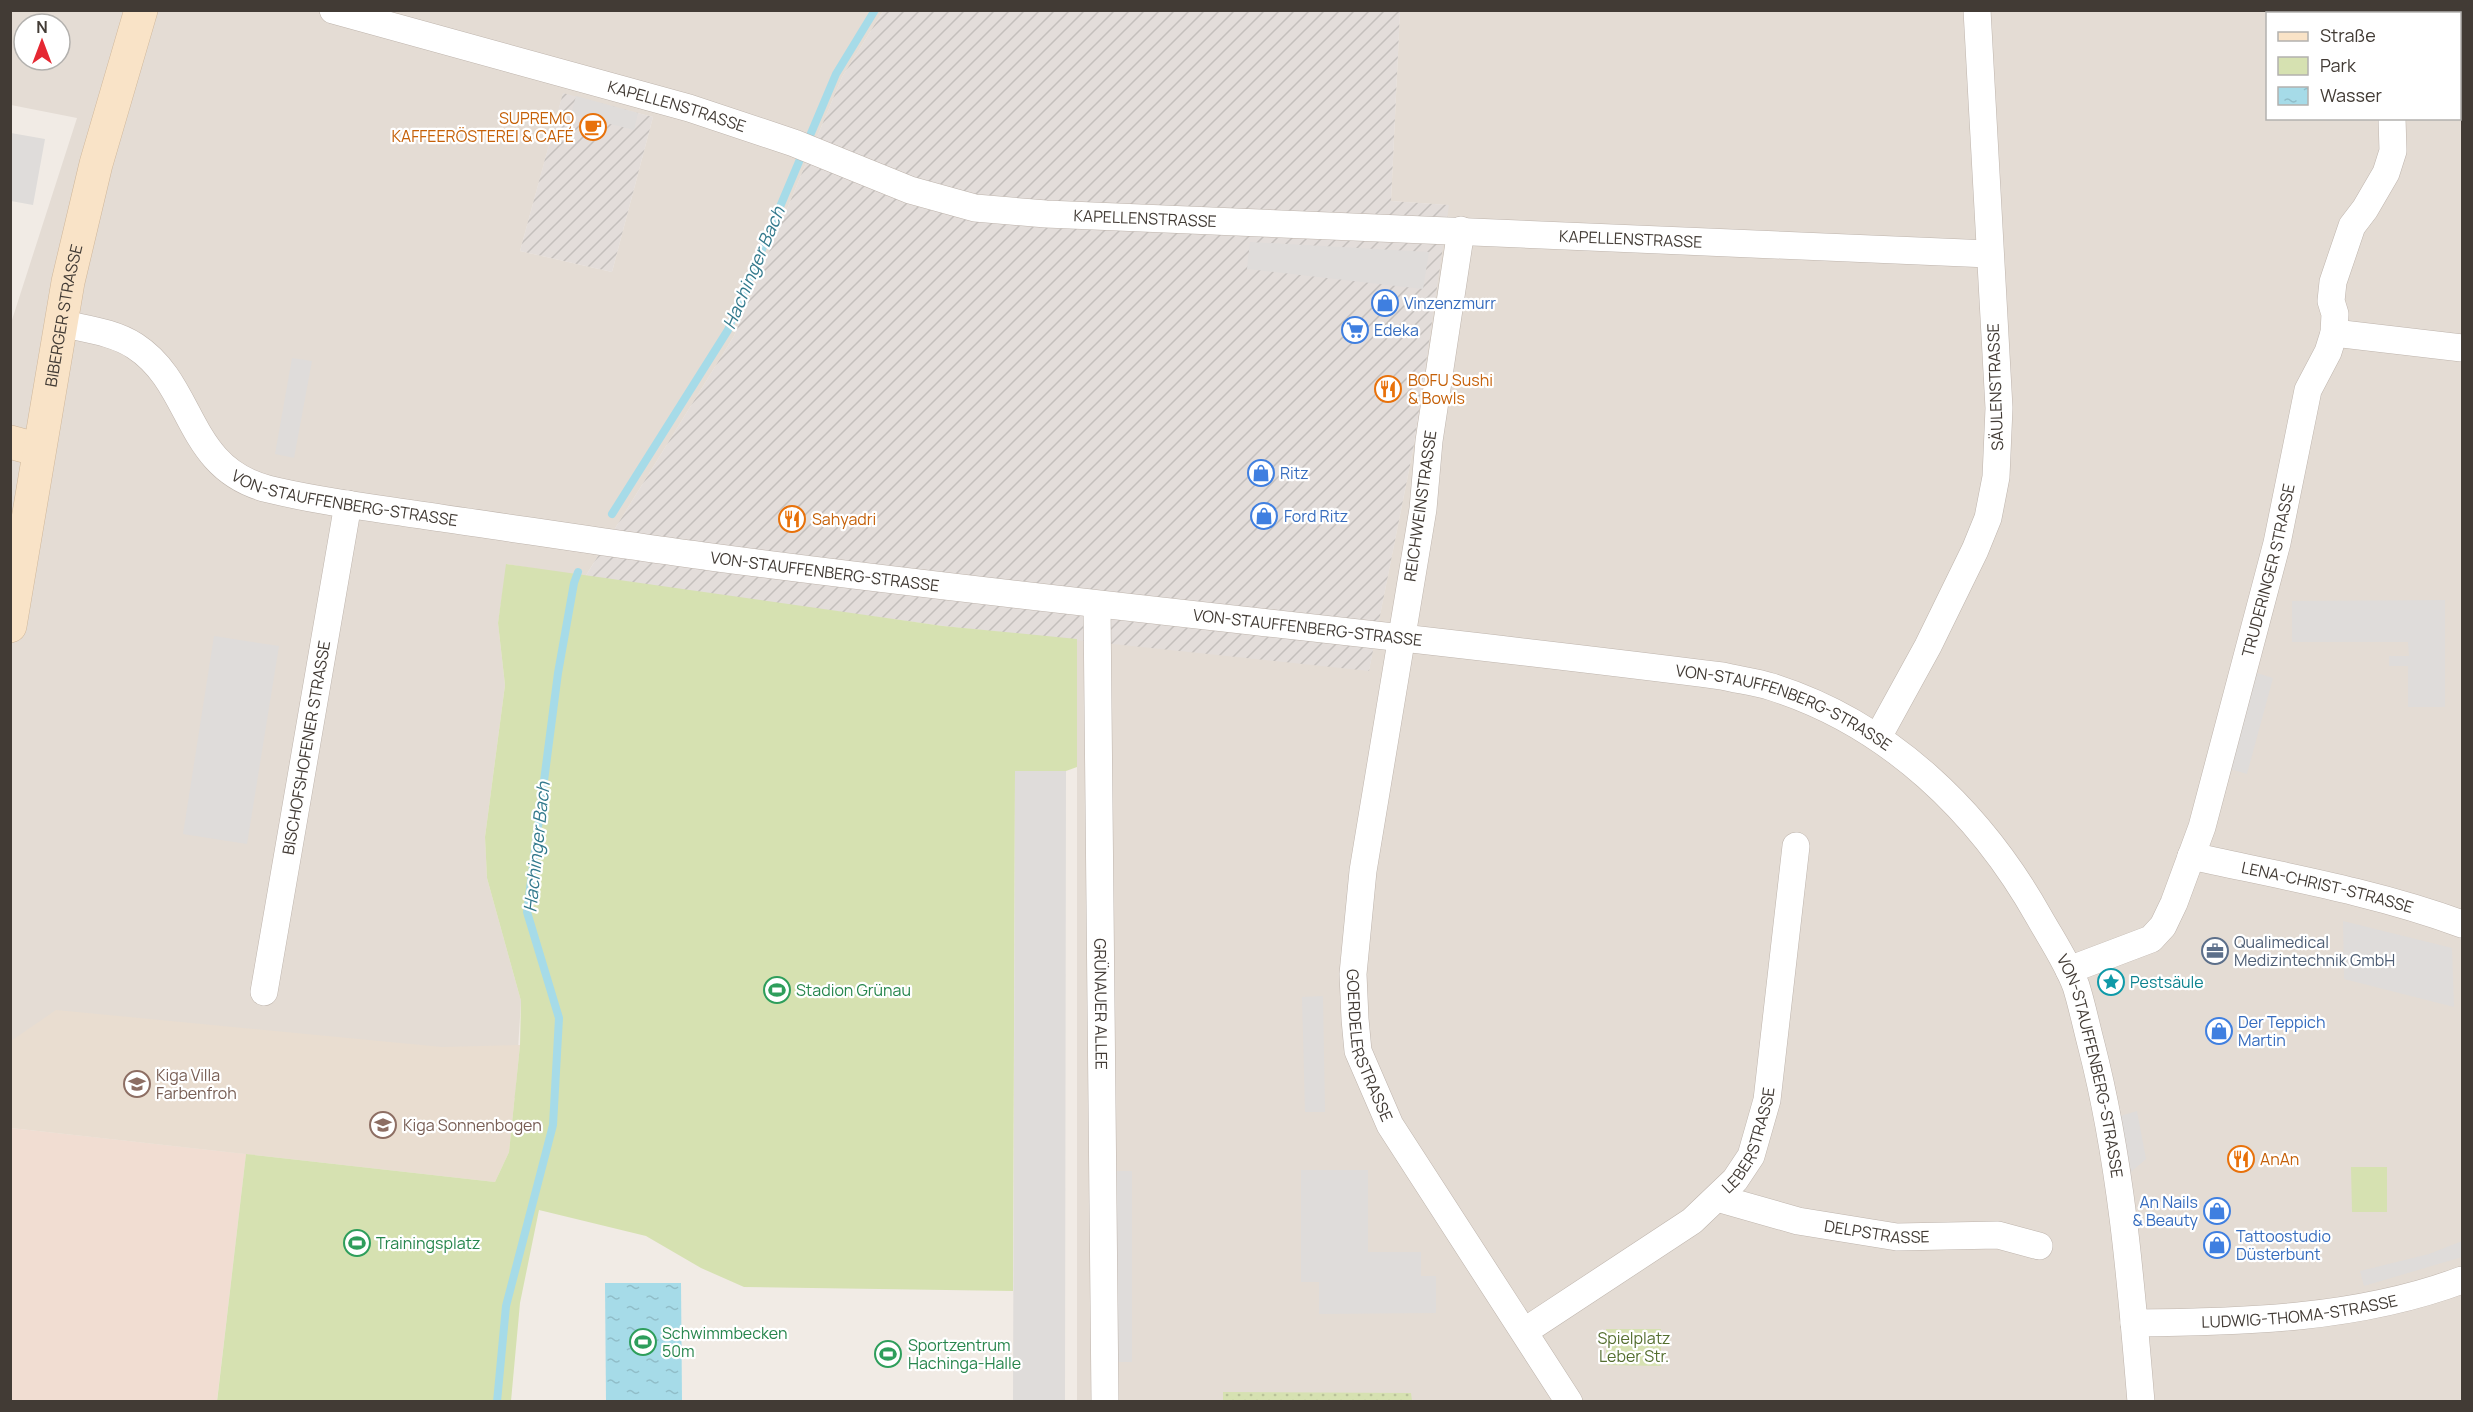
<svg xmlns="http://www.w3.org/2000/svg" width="2473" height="1412" font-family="Manrope,sans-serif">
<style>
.residential{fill:#e4dcd4;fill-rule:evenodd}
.commercial{fill:#f1ddd2}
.industrial{fill:url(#industrial-furrows)}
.education{fill:#e9ddd0}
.grass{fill:url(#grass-dots)}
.park{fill:#d6e1b1}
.parking{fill:#dfdcda}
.water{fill:url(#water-ripples)}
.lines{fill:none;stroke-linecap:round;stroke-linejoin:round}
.stream{stroke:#a6dbe8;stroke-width:8}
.minor-casing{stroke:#beb4ac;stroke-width:28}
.secondary-casing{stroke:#cfb79b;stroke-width:34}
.minor{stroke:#fff;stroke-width:27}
.secondary{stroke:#f9e3c7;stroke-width:33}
.labels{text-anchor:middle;stroke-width:4.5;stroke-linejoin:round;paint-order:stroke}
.street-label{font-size:16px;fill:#423b35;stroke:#fff}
.food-label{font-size:16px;fill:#c56008;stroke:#fff;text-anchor:start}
.shop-label{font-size:16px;fill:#366cbe;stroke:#fff;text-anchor:start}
.service-label{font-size:16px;fill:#4e5e75;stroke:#fff;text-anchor:start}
.culture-label{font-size:16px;fill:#0d838f;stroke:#fff;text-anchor:start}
.leisure-label{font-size:16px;fill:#27864d;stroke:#fff;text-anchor:start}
.education-label{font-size:16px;fill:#785e54;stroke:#fff;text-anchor:start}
.park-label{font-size:16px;fill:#546e2f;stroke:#fff}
.water-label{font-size:18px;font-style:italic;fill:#337a8d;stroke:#fff}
</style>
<defs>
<pattern id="industrial-furrows" width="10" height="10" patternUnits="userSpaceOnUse" patternTransform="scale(1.5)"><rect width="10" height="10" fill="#e3ddda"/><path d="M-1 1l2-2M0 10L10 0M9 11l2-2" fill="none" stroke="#c4bfbc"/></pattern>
<pattern id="grass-dots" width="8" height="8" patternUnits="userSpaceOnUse" patternTransform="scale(1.5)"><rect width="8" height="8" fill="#d6e1b1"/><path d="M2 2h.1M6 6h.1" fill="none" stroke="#b9c299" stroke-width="1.8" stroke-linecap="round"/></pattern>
<pattern id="water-ripples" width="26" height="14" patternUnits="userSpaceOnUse" patternTransform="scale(1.5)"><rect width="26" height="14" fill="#a6dbe8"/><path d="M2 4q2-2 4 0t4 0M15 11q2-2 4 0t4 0" fill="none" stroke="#90bdc8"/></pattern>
</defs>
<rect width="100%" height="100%" fill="#f1ebe5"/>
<path class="residential" d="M11 11H883L842 77 734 336 585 577 507 564 498 623 505 685 485 837 487 878 521 1001 515 1098 11 1128V323L77 118 11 105ZM24 24H60V60H24ZM563 94 653 117 612 272 520 251Z
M1400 11H2462V1401H1077V639L1369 670 1414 445 1448 205 1391 201ZM2268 14H2460V118H2268Z"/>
<path class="commercial" d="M11 1128 246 1154 217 1401 11 1402Z"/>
<path class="industrial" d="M883 11H1400L1391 201 1449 205 1414 445 1369 671 943 626 585 577 734 336 842 77Z
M563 93 653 117 612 272 520 251Z"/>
<path class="education" d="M56 1010 442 1047 520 1045 509 1152 495 1182 11 1128V1041Z"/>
<path class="grass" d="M1223 1392 1411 1393 1412 1401H1445L1223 1402Z"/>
<path class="park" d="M506 564 943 626 1077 639V767L1066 771H1015L1013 1291 744 1287 701 1268 646 1236 539 1210 520 1303 511 1401 217 1402 246 1154 495 1182 509 1152 520 1045 521 1001 487 878 485 837 505 685 498 623Z
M2351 1167H2387V1212H2352Z
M1606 1329H1661V1366L1606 1365Z"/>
<path class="parking" d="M576 96 638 113 634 130 571 114Z
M11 133 45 139 33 205 11 201Z
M1250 242 1429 252 1423 289 1247 269Z
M292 358 312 361 294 458 275 454Z
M2445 600V707H2408V666H2389V656H2409L2408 642H2292V601Z
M214 636 279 646 247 844 183 834Z
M2257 673 2273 678 2247 774 2230 769Z
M1015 771H1066L1065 1401H1013Z
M2343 921 2452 948 2454 1007 2344 979Z
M1323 996 1325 1112H1305L1302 997Z
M2137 1111 2146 1159 2131 1172 2120 1116Z
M1301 1170H1368V1252H1421V1276H1436V1313L1319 1314V1282H1301Z
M1114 1171H1132V1362H1113Z
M2462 1241V1257L2364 1286 2360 1271 2429 1254Z"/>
<path class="water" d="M605 1283H681L682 1401H606Z"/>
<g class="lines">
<path class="stream" d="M612 514 728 330 836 74 875 10
M497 1402 506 1306 553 1125 559 1018 527 912 558 673 574 583 578 572"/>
<defs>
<g id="minor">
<path id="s1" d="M333 10 689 108 794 143 910 190 975 208 1046 214 1989 254"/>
<path d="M2415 14 2416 10"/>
<path id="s2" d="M1461 230 1429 441 1423 509 1363 871 1353 974 1355 1019 1358 1051 1390 1125 1569 1402"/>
<path id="s3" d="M60 323C85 329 114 332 135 346 195 385 185 468 268 489 325 503 384 509 441 518 531 531 621 545 711 557 1048 602 1386 633 1722 676 1739 680 1756 682 1772 687 1889 724 1980 812 2039 917 2052 940 2067 962 2076 986 2082 1005 2086 1025 2091 1044 2121 1160 2131 1282 2141 1402"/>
<path d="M2334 333 2462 348"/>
<path id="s4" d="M1097 606 1105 1402"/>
<path d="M1878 737 1928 646 1975 550 1988 518 1996 477 1999 408 1977 10"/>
<path id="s5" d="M2191 856C2282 876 2375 892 2462 924"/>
<path id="s6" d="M2069 970 2151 939 2163 926 2174 903 2202 827 2277 543 2308 390 2328 352 2334 333 2335 314 2331 301 2333 282 2352 226 2365 209 2386 173 2393 151 2392 118"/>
<path id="s7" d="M264 992 348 504"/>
<path id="s8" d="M1717 1198 1798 1221 1897 1237 1998 1235 2039 1246"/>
<path id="s9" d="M2134 1323C2245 1322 2358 1319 2462 1280"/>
<path id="s10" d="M1525 1331 1692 1221 1735 1180 1751 1156 1767 1100 1796 846"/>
</g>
<g id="secondary">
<path d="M10 442 39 450"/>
<path id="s11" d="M10 626 68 282 96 164 141 10"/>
</g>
</defs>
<use href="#minor" class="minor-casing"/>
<use href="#secondary" class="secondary-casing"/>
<use href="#minor" class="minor"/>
<use href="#secondary" class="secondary"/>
</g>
<defs>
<symbol id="cafe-ring" viewBox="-11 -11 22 22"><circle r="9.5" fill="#fff" stroke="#e8710a" stroke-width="1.5"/><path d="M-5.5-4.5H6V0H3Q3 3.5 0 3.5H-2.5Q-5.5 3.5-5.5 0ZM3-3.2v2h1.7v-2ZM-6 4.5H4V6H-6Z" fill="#e8710a"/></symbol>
<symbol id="shop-ring" viewBox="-11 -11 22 22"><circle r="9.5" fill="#fff" stroke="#3f7fe0" stroke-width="1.5"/><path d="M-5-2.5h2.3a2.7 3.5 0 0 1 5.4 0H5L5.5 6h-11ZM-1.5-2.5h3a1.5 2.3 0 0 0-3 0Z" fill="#3f7fe0"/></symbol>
<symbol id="supermarket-ring" viewBox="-11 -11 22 22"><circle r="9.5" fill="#fff" stroke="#3f7fe0" stroke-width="1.5"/><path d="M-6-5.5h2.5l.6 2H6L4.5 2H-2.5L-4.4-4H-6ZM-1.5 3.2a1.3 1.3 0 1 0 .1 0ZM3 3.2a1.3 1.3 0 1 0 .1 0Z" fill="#3f7fe0"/></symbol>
<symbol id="restaurant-ring" viewBox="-11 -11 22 22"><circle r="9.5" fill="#fff" stroke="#e8710a" stroke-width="1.5"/><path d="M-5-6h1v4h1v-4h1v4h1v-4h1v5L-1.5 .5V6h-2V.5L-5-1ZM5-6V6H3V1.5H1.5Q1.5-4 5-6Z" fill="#e8710a"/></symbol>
<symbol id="office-ring" viewBox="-11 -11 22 22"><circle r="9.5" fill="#fff" stroke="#5c6f8a" stroke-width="1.5"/><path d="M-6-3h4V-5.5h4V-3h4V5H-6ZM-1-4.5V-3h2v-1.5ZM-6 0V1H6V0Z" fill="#5c6f8a"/></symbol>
<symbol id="sight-ring" viewBox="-11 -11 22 22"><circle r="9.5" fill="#fff" stroke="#0f9aa8" stroke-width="1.5"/><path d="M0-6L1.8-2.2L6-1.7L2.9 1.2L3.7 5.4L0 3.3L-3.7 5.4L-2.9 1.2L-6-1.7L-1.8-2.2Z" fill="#0f9aa8"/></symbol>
<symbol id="stadium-ring" viewBox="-11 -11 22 22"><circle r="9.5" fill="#fff" stroke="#2e9e5b" stroke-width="1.5"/><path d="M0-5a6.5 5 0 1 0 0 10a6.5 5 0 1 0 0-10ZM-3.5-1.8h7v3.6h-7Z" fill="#2e9e5b"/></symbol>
<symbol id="school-ring" viewBox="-11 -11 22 22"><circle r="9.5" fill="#fff" stroke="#8d6e63" stroke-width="1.5"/><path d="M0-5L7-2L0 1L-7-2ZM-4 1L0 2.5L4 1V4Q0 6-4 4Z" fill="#8d6e63"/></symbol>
</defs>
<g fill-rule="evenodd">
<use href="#cafe-ring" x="578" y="112" width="30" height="30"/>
<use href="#shop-ring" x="1370" y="288" width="30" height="30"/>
<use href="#supermarket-ring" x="1340" y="315" width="30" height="30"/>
<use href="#restaurant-ring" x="1373" y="374" width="30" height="30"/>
<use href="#shop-ring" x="1246" y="458" width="30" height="30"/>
<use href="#shop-ring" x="1249" y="501" width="30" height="30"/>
<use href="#restaurant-ring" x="777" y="504" width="30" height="30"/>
<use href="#office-ring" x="2200" y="936" width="30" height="30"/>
<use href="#sight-ring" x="2096" y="967" width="30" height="30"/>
<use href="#stadium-ring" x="762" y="975" width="30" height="30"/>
<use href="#shop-ring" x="2204" y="1016" width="30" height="30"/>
<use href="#school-ring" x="122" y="1069" width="30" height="30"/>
<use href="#school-ring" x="368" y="1110" width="30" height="30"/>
<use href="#restaurant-ring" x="2226" y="1144" width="30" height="30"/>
<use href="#shop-ring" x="2202" y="1196" width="30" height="30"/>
<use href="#stadium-ring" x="342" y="1228" width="30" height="30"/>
<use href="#shop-ring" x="2202" y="1230" width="30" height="30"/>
<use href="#stadium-ring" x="628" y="1327" width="30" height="30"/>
<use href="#stadium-ring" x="873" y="1339" width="30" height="30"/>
</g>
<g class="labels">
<g class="street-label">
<text dy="6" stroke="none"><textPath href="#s1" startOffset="357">KAPELLENSTRASSE</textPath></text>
<text dy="6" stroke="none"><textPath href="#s1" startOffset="843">KAPELLENSTRASSE</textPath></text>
<text dy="6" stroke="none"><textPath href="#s1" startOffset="1329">KAPELLENSTRASSE</textPath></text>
<text dy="6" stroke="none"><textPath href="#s11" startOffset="315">BIBERGER STRASSE</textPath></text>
<text transform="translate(1995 387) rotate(-92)" y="6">SÄULENSTRASSE</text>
<text dy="6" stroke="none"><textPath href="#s3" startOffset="357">VON-STAUFFENBERG-STRASSE</textPath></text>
<text transform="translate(1420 506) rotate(-82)" y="6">REICHWEINSTRASSE</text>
<text dy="6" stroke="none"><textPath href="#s6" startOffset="477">TRUDERINGER STRASSE</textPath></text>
<text dy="6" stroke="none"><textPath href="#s3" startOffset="843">VON-STAUFFENBERG-STRASSE</textPath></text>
<text dy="6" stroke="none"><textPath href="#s3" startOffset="1329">VON-STAUFFENBERG-STRASSE</textPath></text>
<text dy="6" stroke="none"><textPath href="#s3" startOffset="1815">VON-STAUFFENBERG-STRASSE</textPath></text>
<text dy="6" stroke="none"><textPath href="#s7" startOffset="248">BISCHOFSHOFENER STRASSE</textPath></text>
<text dy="6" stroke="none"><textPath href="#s5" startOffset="140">LENA-CHRIST-STRASSE</textPath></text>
<text dy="6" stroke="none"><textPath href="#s4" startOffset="398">GRÜNAUER ALLEE</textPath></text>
<text dy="6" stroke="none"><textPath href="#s2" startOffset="826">GOERDELERSTRASSE</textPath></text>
<text dy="6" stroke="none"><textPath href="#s3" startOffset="2318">VON-STAUFFENBERG-STRASSE</textPath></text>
<text dy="6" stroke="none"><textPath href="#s10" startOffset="302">LEBERSTRASSE</textPath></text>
<text dy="6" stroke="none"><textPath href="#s8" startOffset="164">DELPSTRASSE</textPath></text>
<text dy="6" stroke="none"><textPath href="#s9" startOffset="166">LUDWIG-THOMA-STRASSE</textPath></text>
</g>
<g class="food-label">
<text x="574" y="124" text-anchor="end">SUPREMO<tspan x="574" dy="18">KAFFEERÖSTEREI &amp; CAFÉ</tspan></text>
<text x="1408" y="386">BOFU Sushi<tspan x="1408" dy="18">&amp; Bowls</tspan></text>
<text x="812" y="525">Sahyadri</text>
<text x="2260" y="1165">AnAn</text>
</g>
<g class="shop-label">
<text x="1404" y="309">Vinzenzmurr</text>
<text x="1374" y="336">Edeka</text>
<text x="1280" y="479">Ritz</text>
<text x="1284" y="522">Ford Ritz</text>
<text x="2238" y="1028">Der Teppich<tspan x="2238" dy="18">Martin</tspan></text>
<text x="2198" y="1208" text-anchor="end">An Nails<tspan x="2198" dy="18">&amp; Beauty</tspan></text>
<text x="2236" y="1242">Tattoostudio<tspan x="2236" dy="18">Düsterbunt</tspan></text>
</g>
<g class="service-label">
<text x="2234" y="948">Qualimedical<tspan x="2234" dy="18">Medizintechnik GmbH</tspan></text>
</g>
<g class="culture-label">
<text x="2130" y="988">Pestsäule</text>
</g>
<g class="leisure-label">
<text x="796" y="996">Stadion Grünau</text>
<text x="376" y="1249">Trainingsplatz</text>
<text x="662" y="1339">Schwimmbecken<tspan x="662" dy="18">50m</tspan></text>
<text x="908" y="1351">Sportzentrum<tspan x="908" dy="18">Hachinga-Halle</tspan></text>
</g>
<g class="education-label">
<text x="156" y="1081">Kiga Villa<tspan x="156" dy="18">Farbenfroh</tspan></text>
<text x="403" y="1131">Kiga Sonnenbogen</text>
</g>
<g class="park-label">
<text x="1634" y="1344">Spielplatz<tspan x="1634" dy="18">Leber Str.</tspan></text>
</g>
<g class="water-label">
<text transform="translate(754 268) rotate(-67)" y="6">Hachinger Bach</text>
<text transform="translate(537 847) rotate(-84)" y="6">Hachinger Bach</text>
</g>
</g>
<rect width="2473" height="1412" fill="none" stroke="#423b35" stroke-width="24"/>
<rect x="2266" y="12" width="195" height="108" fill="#ffffff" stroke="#b3b1ae" stroke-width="1.5"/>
<rect x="2278" y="32" width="30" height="9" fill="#f9e3c7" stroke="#b3b1ae" stroke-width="1.5"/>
<text x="2320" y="42" font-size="18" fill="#423b35">Straße</text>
<rect x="2278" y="57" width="30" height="18" fill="#d6e1b1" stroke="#b3b1ae" stroke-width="1.5"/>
<text x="2320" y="72" font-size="18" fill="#423b35">Park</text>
<rect x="2278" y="87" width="30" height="18" fill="url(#water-ripples)" stroke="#b3b1ae" stroke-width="1.5"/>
<text x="2320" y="102" font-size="18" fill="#423b35">Wasser</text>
<g transform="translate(42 42)"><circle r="28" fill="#ffffff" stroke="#b3b1ae" stroke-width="1.5"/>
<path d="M0-4.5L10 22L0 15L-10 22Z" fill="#e52832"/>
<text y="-9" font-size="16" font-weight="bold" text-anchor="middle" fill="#423b35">N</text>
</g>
</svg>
